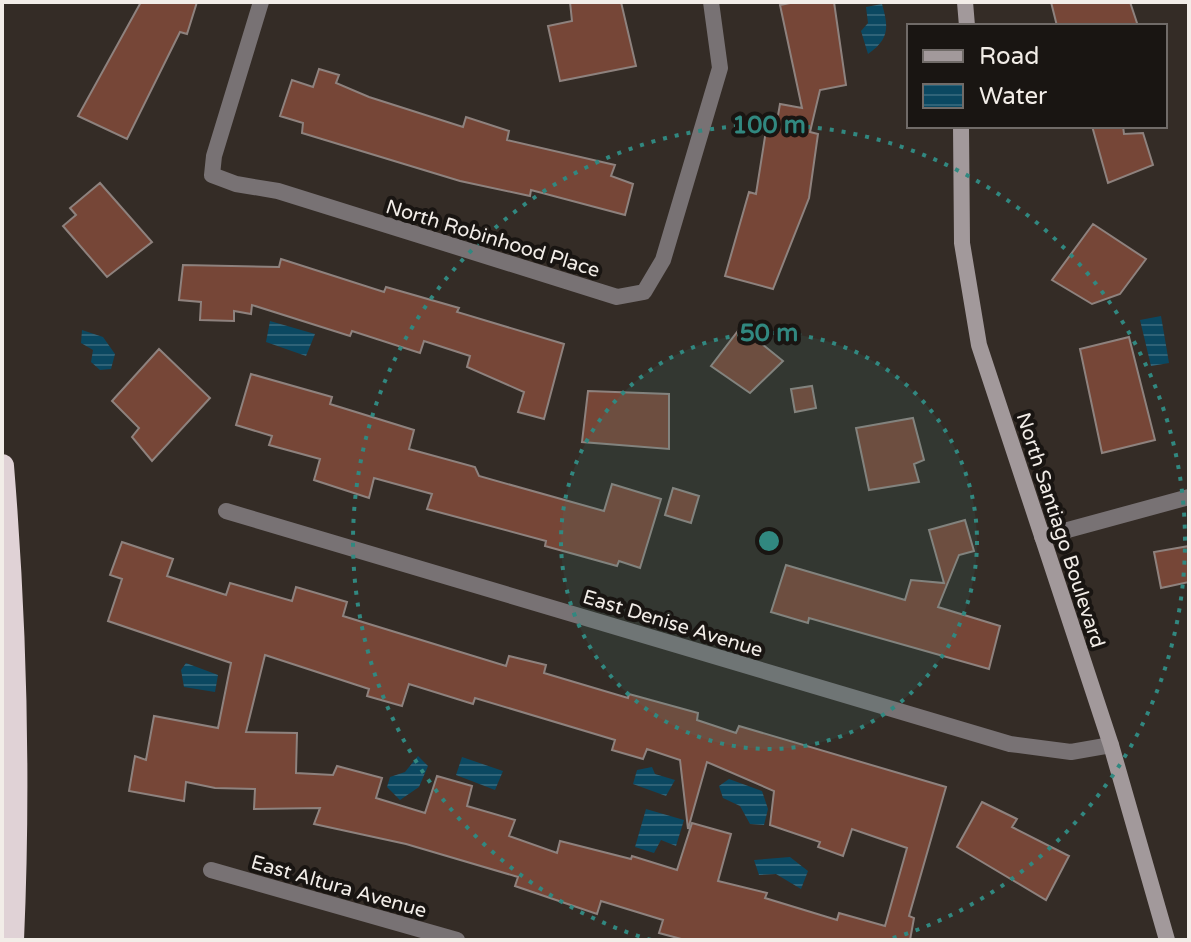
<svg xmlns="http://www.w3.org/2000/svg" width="1191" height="942" font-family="'Varela Round',sans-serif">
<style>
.water{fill:url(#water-rules)}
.building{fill:#764637;stroke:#8e827e;stroke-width:2;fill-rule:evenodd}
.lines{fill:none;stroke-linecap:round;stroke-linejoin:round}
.street{stroke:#787274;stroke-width:16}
.secondary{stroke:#a2999b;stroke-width:16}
.highway{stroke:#e0d2d6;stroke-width:24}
.ring{fill:none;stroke:#318880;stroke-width:4;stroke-dasharray:4 8}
.labels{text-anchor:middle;stroke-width:8;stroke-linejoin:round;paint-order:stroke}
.street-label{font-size:20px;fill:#f2ede8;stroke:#191512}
.centre{fill:#318880;stroke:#191512;stroke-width:4}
.ring-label{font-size:24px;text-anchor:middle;font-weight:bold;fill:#318880;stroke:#191512;stroke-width:8;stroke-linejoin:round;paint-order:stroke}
</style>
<defs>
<pattern id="water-rules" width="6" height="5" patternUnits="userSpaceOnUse" patternTransform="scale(2)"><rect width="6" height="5" fill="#0b4861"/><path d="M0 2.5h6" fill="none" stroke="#2f6378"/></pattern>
</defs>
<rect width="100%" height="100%" fill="#342c26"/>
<path class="water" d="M882 4C889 28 889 39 868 54L861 31 868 23 866 7Z
M1161 316 1169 363 1151 366 1140 320Z
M270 321 315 334 306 356 266 342Z
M82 330 103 337 115 354 111 369 100 370 91 362 93 350 81 343Z
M186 663 218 675 215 692 184 687 181 670Z
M418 756 428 766 419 787 400 800 387 787 390 777 405 772Z
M462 757 503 771 495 790 456 775Z
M652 767 655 774 675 780 666 796 633 784 637 770Z
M729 779 762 791 768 809 764 825 750 824 740 806 723 798 719 786Z
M646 809 684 820 676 846 661 840 654 853 635 847Z
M790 857 808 871 801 889 776 874 759 875 754 860Z"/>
<path class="building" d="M141 2H197L187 34 180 32 127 139 78 116Z
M570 2H621L636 66 560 81 548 26 572 21Z
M795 2H834L846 85 820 90 810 132 818 134 809 198 773 289 725 276 749 192 756 194 767 124 776 127 780 104 802 108 780 5Z
M1051 2H1130L1138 26H1057Z
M319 69 339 75 336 83 369 97 463 127 466 117 509 131 507 140 615 165 611 176 633 184 625 215 531 190 530 196 460 181 302 133 303 123 280 116 292 80 313 87Z
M1092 126H1123L1124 134 1143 133 1153 165 1108 183Z
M100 183 152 242 107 277 63 226 76 215 70 208Z
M1093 224 1146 259 1120 294 1092 304 1052 280Z
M281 259 384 292 386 287 459 308 457 312 564 344 544 419 518 412 524 392 467 367 470 356 424 341 420 353 352 331 350 336 252 305 251 314 234 311V321L200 320 201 302 179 300 183 265 279 267Z
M741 327 783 361 750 393 711 366Z
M1129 337 1155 440 1102 453 1080 349Z
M159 349 210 398 152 461 132 437 139 428 112 401Z
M251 374 332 397 330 404 414 430 409 449 475 467 479 476 604 511 612 484 661 499 640 568 619 561 617 566 545 546 546 541 427 509 432 494 374 478 369 498 314 480 320 459 269 445 272 436 236 425Z
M812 386 816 408 795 412 791 389Z
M588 391 669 394V449L582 442Z
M913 418 924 460 914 464 919 482 869 490 856 428Z
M673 488 699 496 691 523 665 515Z
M965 520 974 551 959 555 938 607 1000 626 989 669 809 618 808 623 771 612 786 565 905 600 911 580 944 583 929 530Z
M122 542 173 559 167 576 226 595 230 583 292 601 296 587 347 602 343 616 506 666 509 656 546 665 544 673 628 698 629 694 698 713 697 720 736 733 739 726 946 787 909 916 914 918 910 940H685L659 933 663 920 601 901 597 914 515 886 518 877 406 844 314 824 320 808 254 809 255 789 215 788 186 782 184 801 129 791 135 756 146 760 154 716 218 728 231 663 108 621 122 579 110 575ZM265 655 369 689 367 696 402 706 409 684 473 704 475 698 615 740 612 750 643 759 647 749 680 760 688 829 707 762 774 791 770 825 820 842 818 847 843 856 852 829 907 848 885 926 839 913 837 920 765 898 767 893 718 881 731 834 692 823 677 870 632 856 631 859 560 841 557 853 509 836 515 820 467 806 472 786 437 776 425 813 376 798 382 778 337 766 333 775 296 773 297 733 246 732Z
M1189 546V582L1161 588 1154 552Z
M982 802 1017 819 1012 827 1069 856 1046 900 957 847Z"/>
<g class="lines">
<path class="street" d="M261 2 214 156 212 175 236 184 278 191 617 297 644 292 663 260 720 68 711 2
M226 511 1010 744 1071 752 1111 745
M1042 537 1189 497
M211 870 457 940"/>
<path class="secondary" d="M965 2 967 26
M961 126 962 243 979 345 1111 745 1167 940"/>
<path class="highway" d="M2 466C15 624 19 782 12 940"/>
</g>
<circle cx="769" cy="541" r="208" fill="#318880" fill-opacity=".12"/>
<g class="ring">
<circle cx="769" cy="541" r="208"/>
<path d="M651 940A416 416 0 1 1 887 940"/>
</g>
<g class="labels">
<g class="street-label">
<text transform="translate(493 238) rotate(17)" y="7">North Robinhood Place</text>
<text transform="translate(1061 530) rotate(72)" y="7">North Santiago Boulevard</text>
<text transform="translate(673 623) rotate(17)" y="7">East Denise Avenue</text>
<text transform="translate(339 886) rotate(16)" y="7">East Altura Avenue</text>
</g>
</g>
<circle cx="769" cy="541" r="12" class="centre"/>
<g class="ring-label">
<text x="769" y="133">100 m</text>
<text x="769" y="341">50 m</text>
</g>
<rect width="1191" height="942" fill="none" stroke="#f2ede8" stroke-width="8"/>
<rect x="907" y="24" width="260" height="104" fill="#191512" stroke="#706b68" stroke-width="2"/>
<rect x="923" y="50" width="40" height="12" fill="#a2999b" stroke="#706b68" stroke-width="2"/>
<text x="979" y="64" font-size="24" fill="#f2ede8">Road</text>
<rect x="923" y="84" width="40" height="24" fill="url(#water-rules)" stroke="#706b68" stroke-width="2"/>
<text x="979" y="104" font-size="24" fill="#f2ede8">Water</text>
</svg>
